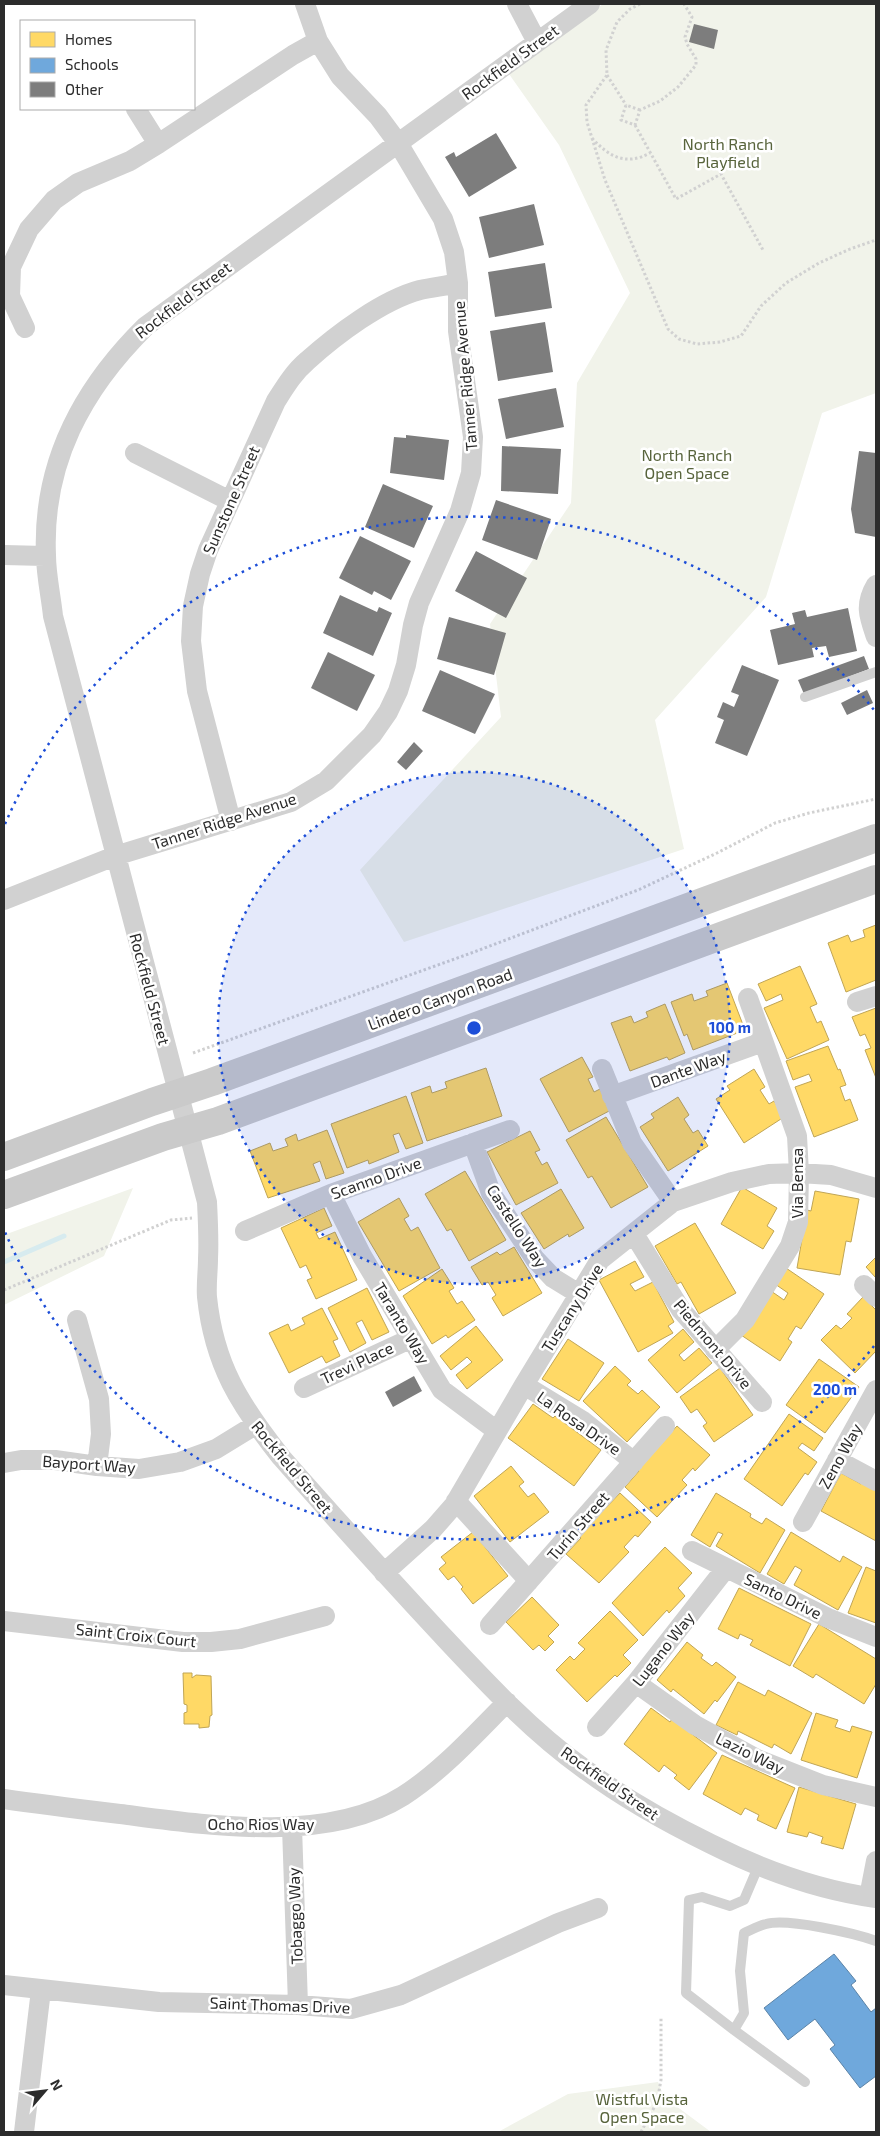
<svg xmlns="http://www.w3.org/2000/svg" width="880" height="2136" font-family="'Exo 2',sans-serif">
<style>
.green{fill:#f1f3ea}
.homes{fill:#ffd966;stroke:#c0a555}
.schools{fill:#6fa8dc;stroke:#5b83a7}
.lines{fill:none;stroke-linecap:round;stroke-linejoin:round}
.stream{stroke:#d7ebef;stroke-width:5}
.building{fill:#7d7d7d}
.path{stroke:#d1d1d1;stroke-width:3;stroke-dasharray:2.5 2.5;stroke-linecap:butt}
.lane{stroke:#d1d1d1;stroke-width:10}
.street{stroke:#d1d1d1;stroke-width:20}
.secondary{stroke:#cacaca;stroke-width:28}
.ring{fill:none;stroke:#1d4ed8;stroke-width:2.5;stroke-dasharray:2.5 5}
.labels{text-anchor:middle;stroke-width:5;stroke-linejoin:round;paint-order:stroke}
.street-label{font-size:16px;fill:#2c2c2c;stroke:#fff}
.park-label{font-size:16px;fill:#58643c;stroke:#fff}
.centre{fill:#1d4ed8;stroke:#fff;stroke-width:2.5}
.ring-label{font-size:15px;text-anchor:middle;font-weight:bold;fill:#1d4ed8;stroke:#fff;stroke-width:5;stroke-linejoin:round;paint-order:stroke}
</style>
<rect width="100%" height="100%" fill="#fff"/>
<path class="green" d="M603 4H876V393L822 413 766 597 655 720 684 849 404 942 360 870 501 717 490 624 571 503 577 383 630 293 559 145 509 74Z
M133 1188 104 1256 4 1305V1235Z
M658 2082 664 2097 711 2132H498L568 2094Z"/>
<path class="homes" d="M876 925V980L846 992 828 943 848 935 851 942 865 937 863 930Z
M800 966 817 1004 810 1007 817 1023 821 1021 829 1040 787 1059 764 1008 783 1000 781 994 766 1001 758 984Z
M727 983 745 1030 693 1050 687 1034 684 1036 671 1002 692 994 694 1001 708 996 706 991Z
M665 1004 685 1053 669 1060 667 1057 630 1071 611 1023 631 1016 634 1023 648 1017 646 1012Z
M876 1008V1078L865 1050 871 1048 865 1034 860 1036 852 1017Z
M828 1046 838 1070 840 1069 846 1085 840 1087 845 1101 850 1099 858 1120 814 1137 795 1087 812 1081 809 1074 793 1080 786 1061Z
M582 1057 593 1077 588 1079 594 1092 600 1089 611 1110 569 1132 540 1079Z
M486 1068 502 1116 427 1141 411 1093 430 1086 432 1093 447 1088 445 1082Z
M754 1069 765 1087 760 1090 769 1104 774 1101 784 1117 744 1143 716 1099 730 1090 727 1086Z
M406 1096 423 1143 406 1149 399 1133 393 1135 399 1152 369 1164 368 1160 347 1168 331 1124Z
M678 1097 689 1115 684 1119 693 1133 698 1130 708 1146 668 1171 640 1127 654 1118 651 1114Z
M606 1117 648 1187 611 1208 592 1176 588 1178 566 1140Z
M327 1130 344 1173 326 1179 320 1161 313 1164 320 1181 268 1198 250 1151 270 1143 273 1151 288 1146 285 1139 296 1134 298 1141Z
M530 1131 540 1150 535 1152 542 1165 547 1162 558 1183 516 1205 487 1152Z
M465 1171 506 1240 469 1261 451 1229 447 1231 425 1194Z
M742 1187 777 1208 767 1226 774 1231 763 1249 721 1224Z
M561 1189 584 1228 569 1237 568 1234 544 1249 521 1213Z
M815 1191 859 1199 851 1242 846 1241 840 1275 797 1268 807 1210 811 1211Z
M399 1198 409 1216 404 1219 411 1231 418 1227 440 1268 399 1291 358 1222Z
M324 1208 332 1226 316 1233 319 1239 335 1232 357 1280 316 1299 307 1280 312 1278 306 1265 300 1268 281 1228Z
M695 1223 736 1293 699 1314 681 1282 677 1284 655 1246Z
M514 1247 542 1293 503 1316 492 1298 496 1295 488 1282 482 1285 471 1267 497 1252 500 1255Z
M876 1257V1278L866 1267Z
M635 1261 644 1277 630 1284 635 1291 653 1282 674 1322 668 1326 673 1333 638 1352 599 1280Z
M786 1268 824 1294 801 1329 796 1326 788 1339 792 1342 780 1361 741 1335 771 1291 784 1300 788 1293 775 1284Z
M442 1269 454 1288 449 1291 457 1304 462 1301 475 1320 448 1338 446 1335 432 1344 403 1296Z
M367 1288 389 1332 372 1340 362 1320 356 1323 366 1343 350 1352 328 1308Z
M863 1297 876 1310V1351L855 1373 821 1340 836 1325 841 1329 852 1318 847 1314Z
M322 1308 338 1339 333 1341 340 1356 326 1363 322 1356 289 1373 269 1333 288 1324 291 1331 305 1324 302 1318Z
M476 1326 503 1360 467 1389 456 1375 472 1362 467 1357 451 1370 440 1356Z
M683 1329 694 1342 679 1355 684 1361 699 1348 712 1363 677 1393 648 1360Z
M568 1339 604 1363 579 1401 542 1379Z
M819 1359 859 1387 825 1433 786 1405Z
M615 1366 631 1381 627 1385 638 1394 642 1390 660 1407 627 1442 583 1401Z
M720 1368 753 1415 714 1442 703 1426 707 1423 697 1409 691 1413 680 1397Z
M533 1404 553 1418 555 1416 601 1450 574 1486 508 1438Z
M789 1414 823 1438 814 1451 802 1443 798 1448 817 1462 808 1475 805 1473 782 1506 744 1479Z
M677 1426 710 1455 695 1471 693 1468 682 1480 687 1485 657 1517 625 1487 639 1471 637 1469Z
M511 1466 524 1482 519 1486 528 1497 534 1493 549 1512 510 1542 474 1496Z
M841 1473 861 1484 863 1482 876 1489V1541L821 1511Z
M620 1493 651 1522 638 1537 635 1535 624 1547 629 1552 599 1583 566 1554 581 1538 579 1536Z
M716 1493 751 1514 750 1517 762 1524 766 1518 785 1530 760 1573 716 1546 723 1534 718 1532 710 1547 691 1535Z
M473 1532 508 1576 473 1604 461 1589 463 1587 454 1576 448 1580 439 1569 446 1563 441 1557Z
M791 1532 840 1562 843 1556 862 1567 838 1610 794 1585 802 1570 795 1566 784 1584 767 1574Z
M665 1547 692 1573 678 1588 685 1596 669 1613 667 1610 643 1636 612 1603Z
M866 1567 876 1571V1623L848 1613Z
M739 1588 811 1624 790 1666 750 1645 753 1640 740 1634 738 1639 718 1629Z
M532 1597 559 1625 548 1636 554 1642 545 1651 539 1645 533 1650 506 1622Z
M610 1611 638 1640 623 1655 631 1663 617 1677 615 1675 587 1702 556 1670 570 1656 574 1660 585 1649 578 1643Z
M819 1624 876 1659V1684L864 1704 816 1674 813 1678 793 1666Z
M687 1642 703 1655 701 1658 712 1666 716 1662 736 1677 717 1702 715 1700 704 1714 673 1689 671 1692 657 1680Z
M183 1673H192V1678L196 1675 211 1676 212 1715 210 1716 209 1727 199 1728V1724H184V1713L187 1712V1705L184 1704Z
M738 1682 765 1696 768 1690 812 1713 791 1754 774 1744 772 1748 738 1731 737 1735 716 1725Z
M651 1708 670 1722 672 1719 717 1753 689 1790 674 1778 677 1775 664 1765 659 1772 624 1744Z
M816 1713 838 1720 835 1727 850 1732 852 1726 872 1732 857 1778 801 1760Z
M722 1755 795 1788 776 1829 757 1820 759 1815 745 1808 741 1815 703 1794Z
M799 1787 856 1804 843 1849 821 1843 823 1837 809 1832 807 1837 787 1832Z"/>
<path class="schools" d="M834 1954 856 1981 851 1985 871 2012 876 2008V2076L860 2088 830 2049 835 2045 815 2019 788 2040 764 2008Z"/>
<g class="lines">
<path class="stream" d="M4 1262 64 1236"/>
</g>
<path class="building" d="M694 24 718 30 714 49 689 42Z
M496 133 517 168 469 197 445 157 454 152 456 157Z
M534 204 544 245 489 258 479 217Z
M545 263 552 308 495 317 488 272Z
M545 322 553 372 498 381 490 331Z
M556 388 564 427 506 439 498 399Z
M406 435 449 440 444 480 390 473 394 437 406 438Z
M502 446 561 449 558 494 501 491Z
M859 451 876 453V537L855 533 851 509Z
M383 484 433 506 414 548 365 527Z
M496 500 551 519 537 560 482 540Z
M360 536 411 561 391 600 374 591 372 595 339 578Z
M476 551 527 578 506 618 455 591Z
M340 595 377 612 379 607 392 613 373 656 323 633Z
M848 608 857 651 829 657 826 646 812 648 814 657 778 665 770 630 795 624 792 613 805 610 807 617Z
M449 617 506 633 494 675 437 659Z
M328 652 375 675 357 711 311 688Z
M864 656 869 669 804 694 798 680Z
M742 665 779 680 747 756 715 743 724 720 717 717 723 702 734 707 739 695 731 692Z
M440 670 495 694 475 734 422 711Z
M867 690 873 703 847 715 841 703Z
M414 742 423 751 406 770 397 762Z
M414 1376 422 1391 393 1407 385 1392Z"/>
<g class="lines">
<path class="path" d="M640 4 630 9 617 22 606 50 607 75 586 105 587 122 605 180 668 329 679 339 697 344 720 342 741 336 761 306 786 283 819 263 850 249 876 240
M607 75 626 105
M640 110 626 105 621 120 635 125 640 110 660 101 678 87 696 65V59L687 44 685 37 692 17 684 4
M635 125 676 199 721 174 763 250
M592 138C609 157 626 166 650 153
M193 1053 474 952 638 890 717 853 775 823 809 813 876 799
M4 1290 171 1220 192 1218
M641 2132 657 2102 661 2080V2018"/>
<path class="lane" d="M805 697 876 672
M758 1867 744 1900 730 1906 702 1897 689 1900 686 1993 734 2030 744 2013 740 1971 744 1933C751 1930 758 1926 766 1924 787 1918 854 1933 876 1941
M734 2030 805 2082"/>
<path class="street" d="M517 4 537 42
M590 4 146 326C82 389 42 463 46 555 46 575 51 596 53 616L207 1202C208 1221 209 1240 208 1259 208 1271 206 1285 207 1297 214 1365 240 1405 281 1457 333 1516 386 1575 439 1632 484 1680 530 1730 583 1768 623 1798 666 1822 711 1844 763 1870 818 1890 876 1898
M136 109 158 144
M25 328 10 296 11 267 29 229 54 200 78 183 130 161 158 144 293 55 318 41
M135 453 230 501
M4 555 45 556
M876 585C864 605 869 617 876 637
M231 821 197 691 191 641 193 606 200 574 208 550 276 401C285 387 294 372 307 361 336 335 382 300 420 290 433 287 446 286 458 283
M4 900 115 856 291 802 326 781 372 735 388 712 398 691 406 665 413 625 419 603 460 511 471 473 473 437 458 331V283L454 252 443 219 398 143 378 116 340 76 318 41 305 4
M857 1002 876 996
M602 1069 632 1143 673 1202
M612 1096 763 1042
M473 1143 491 1193 535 1259 553 1278 579 1294
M331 1194 362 1256 442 1390 497 1431
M245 1231 331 1194 510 1130
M634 1234 681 1310 762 1402
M864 1285 876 1297
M77 1320 99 1399 101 1434 97 1466
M715 1350 745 1320 790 1246 798 1222 799 1173 797 1136 748 998
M524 1385 583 1421 634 1462
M304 1388 410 1339
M837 1460 876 1481
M4 1463 21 1460H55L97 1466 139 1469 180 1462 216 1449 255 1425
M456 1501 529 1581
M803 1522 876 1390
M692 1551 828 1618 876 1637
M384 1573 433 1529 454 1505 524 1385 600 1260 673 1202 732 1182 769 1174 799 1173 831 1175 876 1188
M4 1621 183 1642H211L240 1639 325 1616
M490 1625 665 1426
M636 1683 695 1725 757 1759 823 1785 876 1797
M597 1727 636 1683 726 1568
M4 1799C45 1805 87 1810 128 1815 211 1826 329 1843 403 1796 442 1771 475 1734 507 1702
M292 1827 298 2005
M869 1897 876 1861
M4 1985 159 2002 298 2005 351 2009 401 1995 558 1923 598 1908
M24 2132 41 1990"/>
<path class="secondary" d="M4 1157 152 1102 212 1082 876 838
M4 1195 163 1137 218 1121 876 879"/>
</g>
<circle cx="474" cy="1028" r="256" fill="#1d4ed8" fill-opacity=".12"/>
<g class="ring">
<circle cx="474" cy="1028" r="256"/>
<path d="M874 1346A511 511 0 0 1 5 1232M5 824A511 511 0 0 1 874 710"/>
</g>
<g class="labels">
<g class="street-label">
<text transform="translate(510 62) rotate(-36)" y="6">Rockfield Street</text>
<text transform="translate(183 300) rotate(-37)" y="6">Rockfield Street</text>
<text transform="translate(465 376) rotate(-95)" y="6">Tanner Ridge Avenue</text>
<text transform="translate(231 500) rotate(-66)" y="6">Sunstone Street</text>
<text transform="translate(224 821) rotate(-18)" y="6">Tanner Ridge Avenue</text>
<text transform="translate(150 989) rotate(75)" y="6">Rockfield Street</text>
<text transform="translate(440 999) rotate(-20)" y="6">Lindero Canyon Road</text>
<text transform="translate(688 1069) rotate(-20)" y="6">Dante Way</text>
<text transform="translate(376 1178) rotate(-20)" y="6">Scanno Drive</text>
<text transform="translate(797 1183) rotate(-90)" y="6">Via Bensa</text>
<text transform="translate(517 1226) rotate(57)" y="6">Castello Way</text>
<text transform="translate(572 1308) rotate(-58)" y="6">Tuscany Drive</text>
<text transform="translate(402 1323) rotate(59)" y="6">Taranto Way</text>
<text transform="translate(713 1344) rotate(50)" y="6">Piedmont Drive</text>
<text transform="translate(357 1363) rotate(-25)" y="6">Trevi Place</text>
<text transform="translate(579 1423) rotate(35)" y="6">La Rosa Drive</text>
<text transform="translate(840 1456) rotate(-61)" y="6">Zeno Way</text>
<text transform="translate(89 1464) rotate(4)" y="6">Bayport Way</text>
<text transform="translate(292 1467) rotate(50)" y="6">Rockfield Street</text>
<text transform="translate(578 1526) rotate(-49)" y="6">Turin Street</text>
<text transform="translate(783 1596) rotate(26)" y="6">Santo Drive</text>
<text transform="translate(136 1635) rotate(6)" y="6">Saint Croix Court</text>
<text transform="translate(663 1649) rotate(-52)" y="6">Lugano Way</text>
<text transform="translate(750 1753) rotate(26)" y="6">Lazio Way</text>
<text transform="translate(610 1783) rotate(35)" y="6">Rockfield Street</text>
<text x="261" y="1830">Ocho Rios Way</text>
<text transform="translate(295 1916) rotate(-92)" y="6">Tobaggo Way</text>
<text transform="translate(280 2005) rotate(2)" y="6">Saint Thomas Drive</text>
</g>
<g class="park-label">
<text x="728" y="150">North Ranch<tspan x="728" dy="18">Playfield</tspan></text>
<text x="687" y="461">North Ranch<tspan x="687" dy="18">Open Space</tspan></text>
<text x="642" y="2105">Wistful Vista<tspan x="642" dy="18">Open Space</tspan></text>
</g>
</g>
<circle cx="474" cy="1028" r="8" class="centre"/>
<g class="ring-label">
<text x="730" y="1033">100 m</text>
<text x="835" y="1395">200 m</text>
</g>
<rect width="880" height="2136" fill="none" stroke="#2c2c2c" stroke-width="10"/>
<rect x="20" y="20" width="175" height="90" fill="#ffffff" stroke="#ababab"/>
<rect x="30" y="32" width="25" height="15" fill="#ffd966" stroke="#ababab"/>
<text x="65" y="45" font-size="15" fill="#2c2c2c">Homes</text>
<rect x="30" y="58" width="25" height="15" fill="#6fa8dc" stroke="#ababab"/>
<text x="65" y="70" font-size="15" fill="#2c2c2c">Schools</text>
<rect x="30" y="82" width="25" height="15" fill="#7d7d7d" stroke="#ababab"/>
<text x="65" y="95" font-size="15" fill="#2c2c2c">Other</text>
<g transform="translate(45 2091) rotate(62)" stroke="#ffffff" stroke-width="4" paint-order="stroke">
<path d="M0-4L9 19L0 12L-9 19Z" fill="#2c2c2c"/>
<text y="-8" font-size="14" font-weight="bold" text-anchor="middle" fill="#2c2c2c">N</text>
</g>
</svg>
